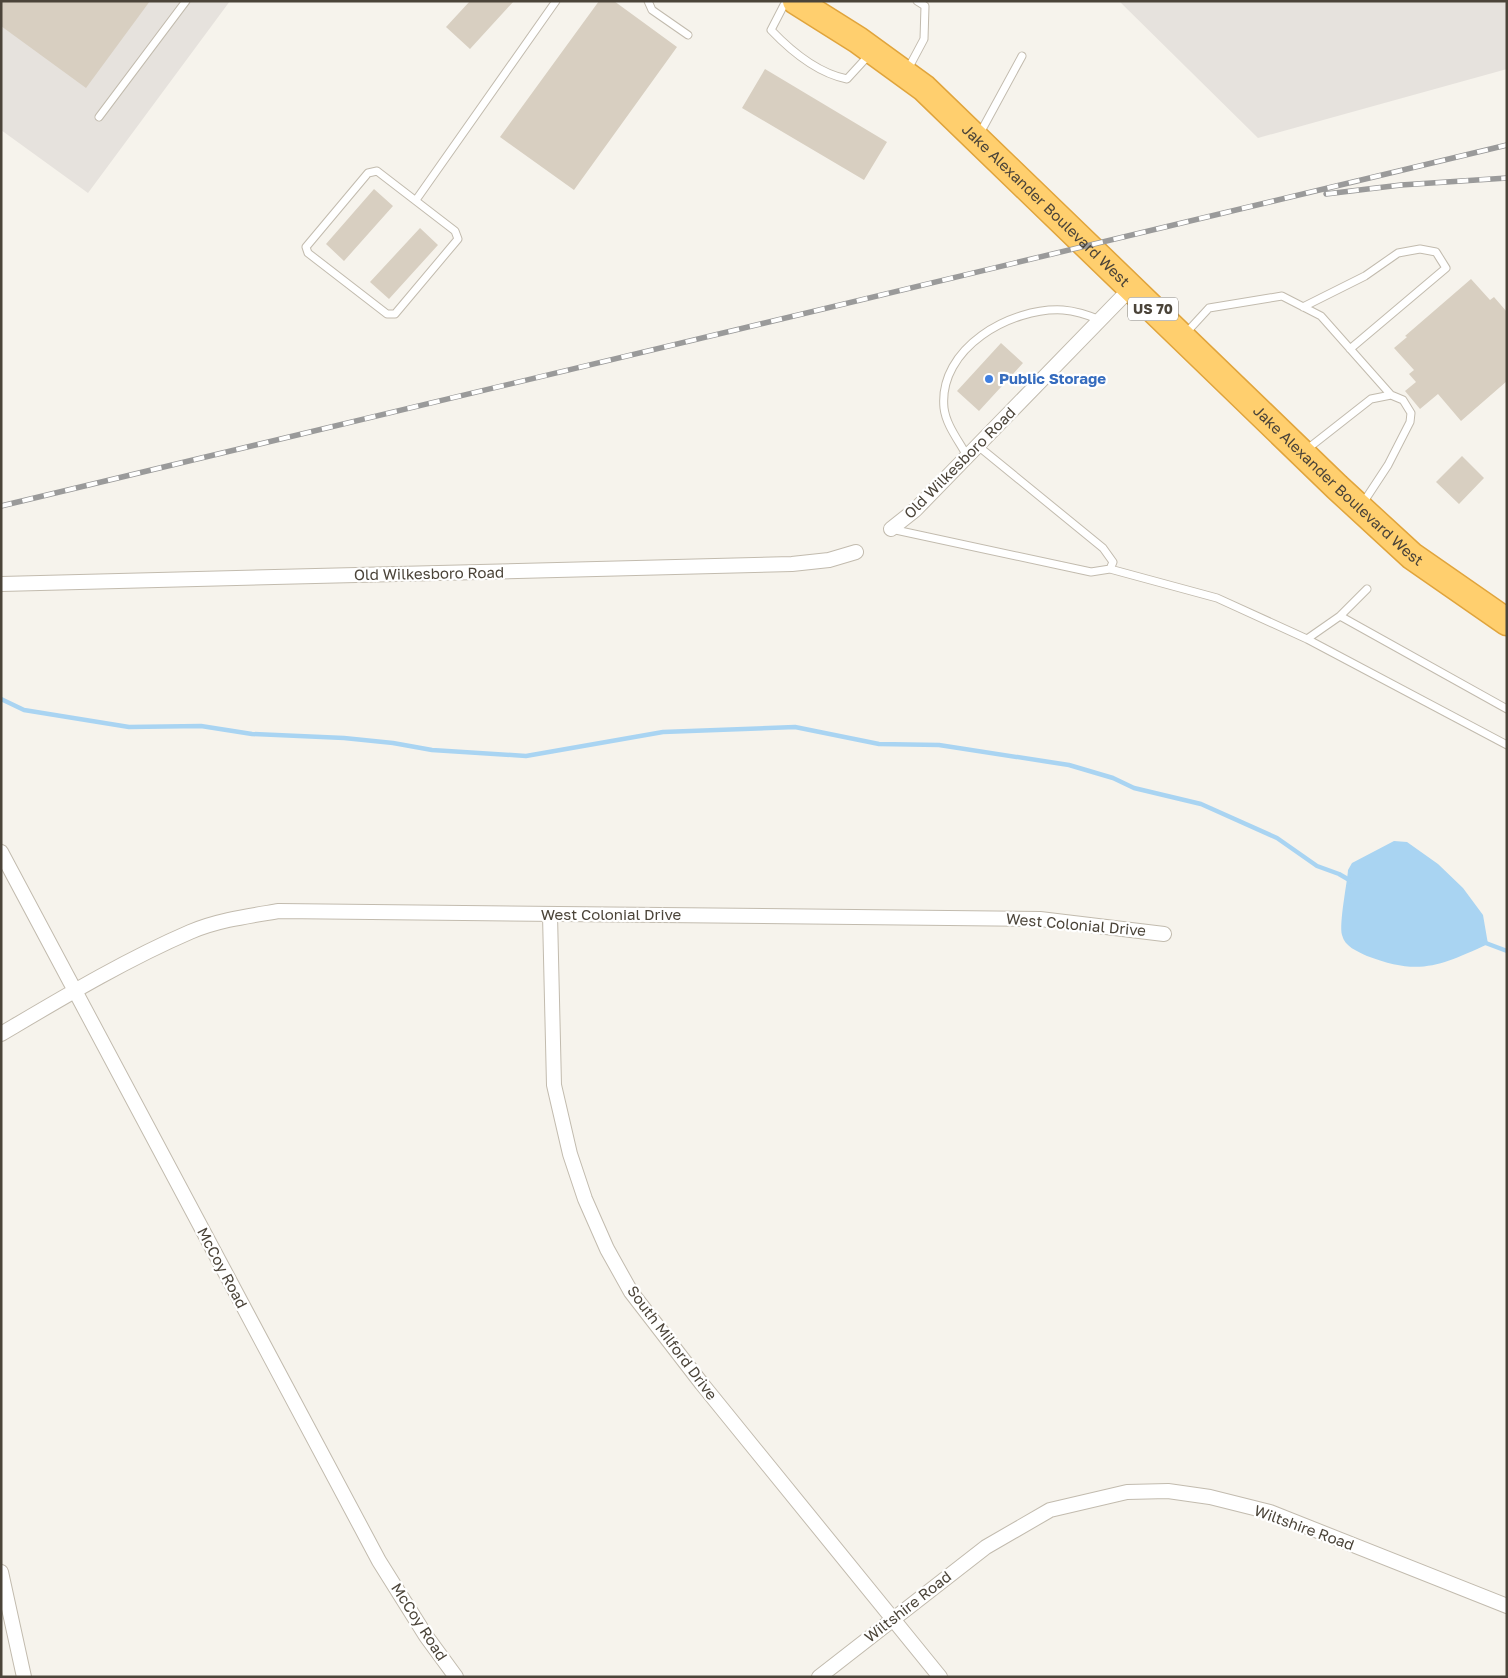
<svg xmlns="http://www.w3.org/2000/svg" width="1508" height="1678" font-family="'Golos Text',sans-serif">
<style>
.industrial{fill:#e6e2dd}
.water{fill:#a9d4f2}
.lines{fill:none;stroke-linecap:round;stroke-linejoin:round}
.stream{stroke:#a9d4f2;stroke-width:4.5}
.building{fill:#d8cfc1}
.lane-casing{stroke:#c2bbae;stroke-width:9}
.street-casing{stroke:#c2bbae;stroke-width:16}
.highway-casing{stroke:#e0a43c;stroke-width:29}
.lane{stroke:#fff;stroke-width:7}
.street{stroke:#fff;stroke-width:14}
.highway{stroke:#ffcf6e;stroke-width:26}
.rail-casing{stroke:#9a9a9a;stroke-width:5.5}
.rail{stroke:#fff;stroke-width:4;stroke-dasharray:11;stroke-linecap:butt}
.shop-dot{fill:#3f7fe0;stroke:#fff;stroke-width:2}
.labels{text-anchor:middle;stroke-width:4.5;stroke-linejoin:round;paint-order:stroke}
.shield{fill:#fff;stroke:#817c74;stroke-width:1}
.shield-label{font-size:14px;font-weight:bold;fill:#4b4439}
.street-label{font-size:15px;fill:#4b4439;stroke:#fff}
.shop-label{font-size:15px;font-weight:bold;fill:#366cbe;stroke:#fff;text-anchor:start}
</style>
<rect width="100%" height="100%" fill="#f6f3ec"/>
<path class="industrial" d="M1 1H230L88 193 1 130Z
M1119 1H1507V69L1258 138Z"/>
<path class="water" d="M1394 841 1407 842 1438 864 1463 888 1483 915 1488 944C1440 966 1419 976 1367 956 1357 951 1345 947 1342 935 1339 923 1347 884 1348 870L1352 863Z"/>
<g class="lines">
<path class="stream" d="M1 699 24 710 129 727 201 726 252 734 344 738 393 743 432 750 526 756 663 732 795 727 879 744 939 745 1069 765 1113 778 1134 788 1201 804 1277 838 1317 866 1339 874 1351 881
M1483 942 1507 951"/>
</g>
<path class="building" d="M1 1H150L86 88 1 26Z
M470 1H514L470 49 446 27Z
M599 1H614L677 47 574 190 500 137Z
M765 69 887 142 864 180 742 108Z
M374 189 393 206 344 261 326 244Z
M420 228 438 245 389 299 370 282Z
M1471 279 1490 300 1494 297 1507 312V381L1461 421 1438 394 1420 409 1405 391 1416 382 1409 374 1414 370 1394 348 1407 337 1405 336Z
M1001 343 1023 363 979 411 957 391Z
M1462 456 1484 478 1459 504 1436 482Z"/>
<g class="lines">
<defs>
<path id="lane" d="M648 1 652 10 688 35
M786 1 771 30C791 51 817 73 847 79L869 55
M908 69 924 39 925 6 917 1
M99 117 186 1
M979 135 1022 56
M377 171 455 231 458 239 395 314H387L308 253 306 247 368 173Z
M416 200 556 1
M1303 307 1365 276 1398 253 1420 249 1436 252 1446 268 1350 349
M1186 333 1209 308 1282 296 1321 316 1391 395
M1306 450 1371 399 1391 395 1403 400 1411 413 1410 422 1388 465 1363 503
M967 456C959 441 946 425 944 408 938 348 1011 307 1063 310 1076 311 1088 315 1100 320
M891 529 1091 572 1110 569 1113 562 1103 548 978 446
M1110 569 1217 598 1307 639 1507 745
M1340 616 1367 589
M1307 639 1340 616 1507 709"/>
<path id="street" d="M891 529 915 510 1131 288
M1 584 792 564 829 560 856 552
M1 852 379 1561 426 1636 456 1677
M550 915 554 1085 570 1154 585 1199 607 1249 631 1292 702 1384 940 1677
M1 1034C62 998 125 960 190 932 218 920 249 916 279 911L1040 919 1164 934
M1 1572 24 1677
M819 1677 986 1547 1050 1510 1127 1492 1168 1491 1210 1497 1270 1512 1507 1606"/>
<g id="highway">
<path id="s1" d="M796 1 858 40 924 88 1337 487 1412 556 1507 622"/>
</g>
</defs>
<use href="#lane" class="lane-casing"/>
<use href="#street" class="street-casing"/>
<use href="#highway" class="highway-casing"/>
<use href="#lane" class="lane"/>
<use href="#street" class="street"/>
<use href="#highway" class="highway"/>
<defs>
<path id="rail" d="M1326 194 1401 185 1507 178
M1 506 1507 145"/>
</defs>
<use href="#rail" class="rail-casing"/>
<use href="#rail" class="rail"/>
</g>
<circle class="shop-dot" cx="989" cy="379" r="5"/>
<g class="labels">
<rect class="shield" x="1128" y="297.5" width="50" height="23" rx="4"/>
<g class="shield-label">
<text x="1153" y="314">US 70</text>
</g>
<g class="street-label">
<text dy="5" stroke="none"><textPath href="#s1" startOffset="324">Jake Alexander Boulevard West</textPath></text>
<text transform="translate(960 463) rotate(-45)" y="5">Old Wilkesboro Road</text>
<text dy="5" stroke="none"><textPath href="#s1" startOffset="729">Jake Alexander Boulevard West</textPath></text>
<text transform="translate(429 574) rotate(-1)" y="5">Old Wilkesboro Road</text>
<text x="611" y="920">West Colonial Drive</text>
<text transform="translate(1076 925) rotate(5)" y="5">West Colonial Drive</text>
<text transform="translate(222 1268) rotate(62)" y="5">McCoy Road</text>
<text transform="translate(672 1343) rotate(53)" y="5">South Milford Drive</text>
<text transform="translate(1304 1528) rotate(20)" y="5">Wiltshire Road</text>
<text transform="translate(908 1607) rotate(-38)" y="5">Wiltshire Road</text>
<text transform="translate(419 1622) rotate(57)" y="5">McCoy Road</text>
</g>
<g class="shop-label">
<text x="999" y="384">Public Storage</text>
</g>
</g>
<rect width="1508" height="1678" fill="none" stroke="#4b4439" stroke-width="5"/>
</svg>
